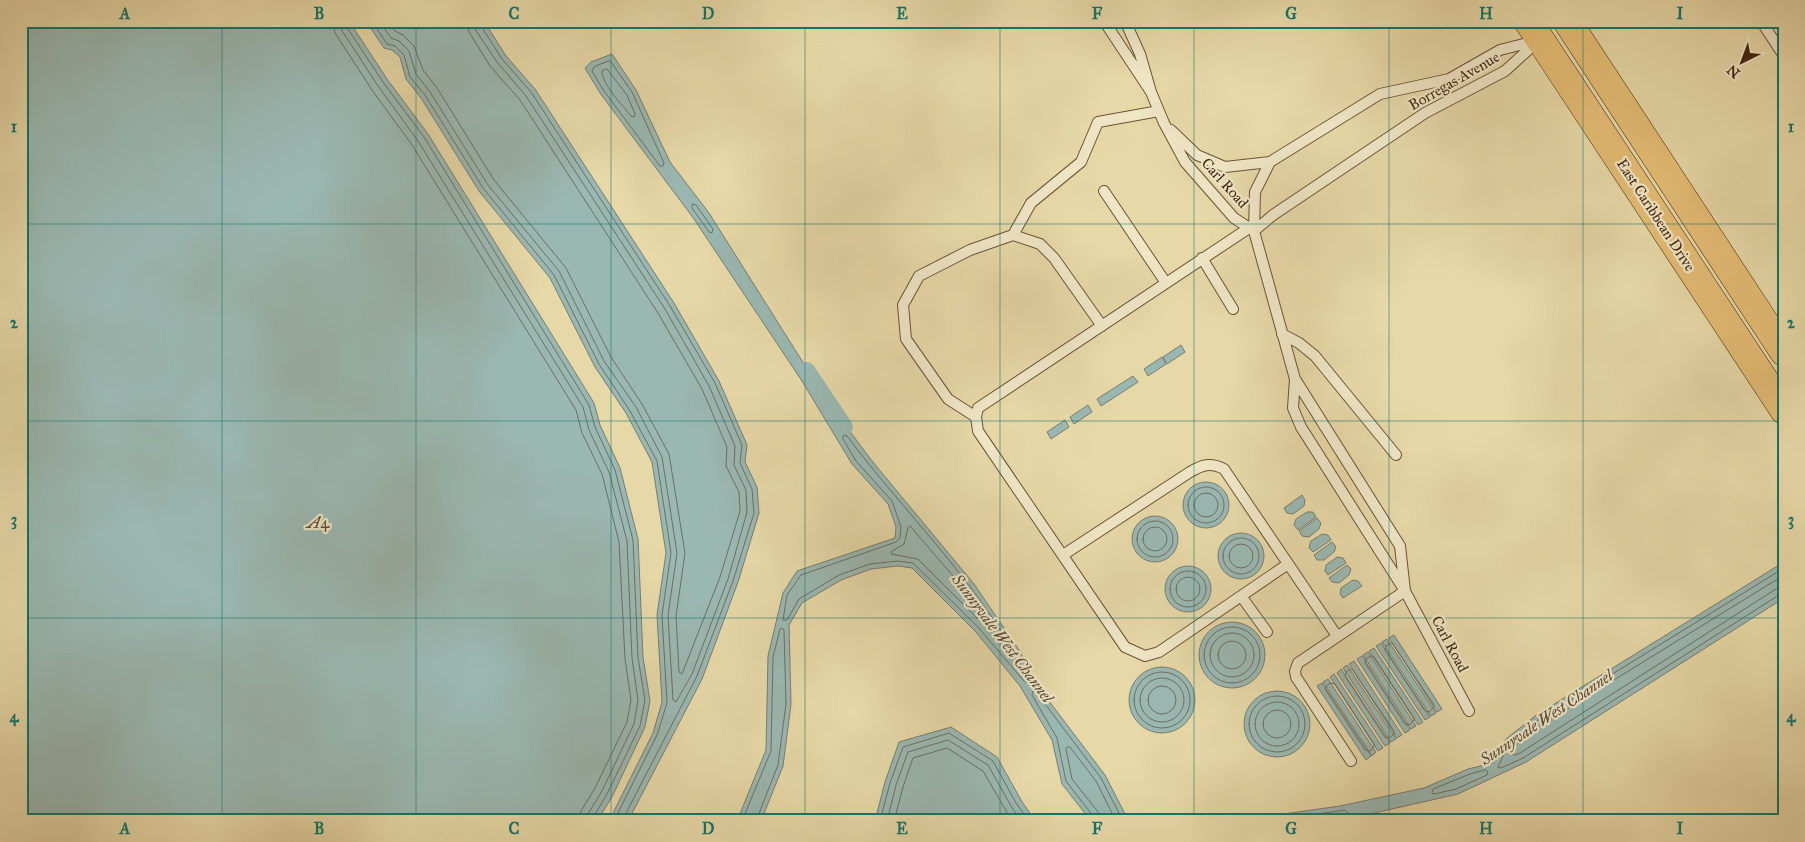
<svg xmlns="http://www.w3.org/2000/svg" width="1805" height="842" font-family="'IM FELL Great Primer',serif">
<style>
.water{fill:#9ab8b2;stroke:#777d72}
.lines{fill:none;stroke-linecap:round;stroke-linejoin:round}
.shore{stroke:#6e6e62;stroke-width:1}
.canal{stroke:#9ab8b2;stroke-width:16}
.service-casing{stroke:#6c5236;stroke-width:12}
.primary-casing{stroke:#432511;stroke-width:29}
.service{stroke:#efe6c6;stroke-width:10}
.primary{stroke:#e4bc74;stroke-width:28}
.grid{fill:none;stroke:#0f766e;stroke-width:1;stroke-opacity:0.55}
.labels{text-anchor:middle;stroke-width:4.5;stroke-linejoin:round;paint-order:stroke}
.street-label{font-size:15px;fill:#432511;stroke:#efe6c6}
.water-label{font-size:16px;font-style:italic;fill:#594a39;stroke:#efe6c6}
.neatline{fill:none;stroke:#0f766e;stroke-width:2}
.grid-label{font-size:16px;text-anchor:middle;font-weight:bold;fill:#0f766e}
</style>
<rect width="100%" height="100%" fill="#e7d8a7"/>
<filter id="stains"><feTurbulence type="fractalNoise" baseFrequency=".004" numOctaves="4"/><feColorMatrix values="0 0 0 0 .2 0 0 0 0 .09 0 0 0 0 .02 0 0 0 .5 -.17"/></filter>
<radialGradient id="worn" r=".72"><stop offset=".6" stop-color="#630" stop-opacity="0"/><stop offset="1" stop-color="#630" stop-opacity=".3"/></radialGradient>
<path class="water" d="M21 21H349L387 79 428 134 594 403 600 425 620 468 638 539 643 657 650 701 645 727 612 797 597 821H21Z
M366 21H484L506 56 535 89 674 303 719 381 747 445 745 462 757 487 759 513 738 582 702 679 628 821H609L653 733 662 702 657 615 666 553 652 462 626 413 595 367 550 278 479 191 421 98 406 79 400 57 392 50 384 48Z
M612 54 636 90 670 162 709 213 826 399 872 461 974 584 1019 650 1036 684 1105 775 1125 814 1155 821H1091L1062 784 1052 740 1020 686 975 631 912 568 898 566 871 569 841 580 802 603 789 625 791 704 783 766 761 821H737L766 750 768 656 783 593 797 571 895 538 896 527 888 504 852 464 802 381 694 219 600 93 585 68 591 62Z
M1181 345 1185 352 1167 364 1163 357Z
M1162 357 1166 364 1148 376 1144 369Z
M1133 376 1138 382 1101 406 1097 399Z
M1088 405 1092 412 1074 424 1070 417Z
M1065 420 1069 427 1051 439 1047 432Z
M1183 505a23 23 0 1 1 46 0a23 23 0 1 1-46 0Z
M1302 495 1305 500 1304 506 1293 514 1287 513 1284 508Z
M1307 512H1313L1316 517 1298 530 1294 525 1296 519Z
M1132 539a23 23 0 1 1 46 0a23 23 0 1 1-46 0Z
M1317 518 1321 523 1319 529 1309 537 1302 536 1299 531Z
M1218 556a23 23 0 1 1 46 0a23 23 0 1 1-46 0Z
M1322 534 1328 535 1331 540 1313 552 1309 548 1311 541Z
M1332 542 1336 547 1334 552 1324 560H1317L1314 555Z
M1337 557 1343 558 1346 563 1328 575 1325 571 1326 565Z
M1784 562V598L1526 762 1458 794 1339 821H1234L1340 806 1424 788 1468 769 1493 763 1506 739 1535 716Z
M1347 565 1351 569 1349 575 1339 583 1332 582 1329 578Z
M1165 589a23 23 0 1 1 46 0a23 23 0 1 1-46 0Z
M1353 580 1358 581 1362 586 1343 598 1340 594 1341 588Z
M1199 655a33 33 0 1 1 66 0a33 33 0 1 1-66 0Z
M1394 635 1442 709 1437 712 1389 638Z
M1387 639 1436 713 1431 716 1382 642Z
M1381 643 1430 717 1425 720 1376 646Z
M1374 648 1423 722 1418 725 1369 651Z
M1368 652 1416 726 1411 729 1363 655Z
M1362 656 1410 730 1405 733 1357 659Z
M1354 661 1402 735 1397 738 1349 664Z
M1347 665 1396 739 1391 742 1343 668Z
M1129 700a33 33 0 1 1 66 0a33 33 0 1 1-66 0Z
M1341 669 1390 743 1385 746 1337 673Z
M1334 674 1383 748 1378 751 1330 677Z
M1328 679 1376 752 1372 756 1323 682Z
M1322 683 1371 756 1366 760 1317 686Z
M1244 724a33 33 0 1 1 66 0a33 33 0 1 1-66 0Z
M951 727 997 757 1021 800 1035 821H875L885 782 899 742Z"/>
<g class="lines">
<path class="shore" d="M332 21 335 33 372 90 412 145 576 410 582 433 602 474 619 542 625 659 631 700 627 722 595 788 581 811 579 821
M339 21 341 29 378 86 418 141 583 407 589 430 609 472 627 541 632 658 638 700 634 724 602 791 588 814 587 821
M346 21V26L383 82 424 137 589 405 595 427 615 470 633 540 638 658 645 700 640 726 607 794 594 816 593 821
M372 21 387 44 395 46 404 55 410 77 425 95 483 188 554 275 599 364 630 411 657 461 671 553 662 615 667 703 657 735 614 821
M379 21 391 38 399 41 409 51 416 74 430 92 488 185 559 271 604 361 636 407 662 457 677 553 668 615 673 700 676 702 692 674 728 579 747 512 746 490 734 465 735 446 709 386 665 309 526 96 497 62 475 29 474 21
M388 21 395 31 403 35 414 46 423 70 437 88 494 180 566 268 611 357 642 404 669 454 685 553 676 616 679 672 682 674 720 577 740 511 739 492 726 466 727 447 702 389 658 313 520 100 490 66 469 32 466 21
M480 21 481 26 502 59 531 92 670 306 715 383 742 445 740 463 752 489 754 513 733 581 697 676 624 817V821
M609 61 611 62 632 92 664 163 663 166H660L604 91 592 71 594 67Z
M607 69 627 95 635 114 634 117 631 116C623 106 601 83 602 71Z
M693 204 696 205 713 229 712 233 709 232 692 208Z
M844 435 847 436C907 516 984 588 1028 679L1027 682 1024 681 978 627 913 563 898 561 870 564 839 575 799 599 787 620H783L787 595 801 575 896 542 900 538 901 527 892 501 856 461 843 439Z
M1188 505a18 18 0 1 1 36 0a18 18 0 1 1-36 0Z
M1194 505a12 12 0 1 1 24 0a12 12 0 1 1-24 0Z
M1137 539a18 18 0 1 1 36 0a18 18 0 1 1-36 0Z
M910 526 965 590 981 615V618H977L918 559 891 554 892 551 904 544 908 528Z
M1143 539a12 12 0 1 1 24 0a12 12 0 1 1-24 0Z
M1223 556a18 18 0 1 1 36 0a18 18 0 1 1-36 0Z
M1229 556a12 12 0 1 1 24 0a12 12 0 1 1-24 0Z
M1784 568 1538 720 1510 742 1498 767 1501 768 1523 758 1779 595 1784 594
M1170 589a18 18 0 1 1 36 0a18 18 0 1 1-36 0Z
M1784 575 1541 725 1515 746 1512 754 1515 755 1520 753 1776 589 1784 587
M1176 589a12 12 0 1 1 24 0a12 12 0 1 1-24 0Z
M1204 655a28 28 0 1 1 56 0a28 28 0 1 1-56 0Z
M1210 655a22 22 0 1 1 44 0a22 22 0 1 1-44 0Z
M1218 655a14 14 0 1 1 28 0a14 14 0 1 1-28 0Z
M1392 643 1434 705 1433 708 1429 712 1425 711 1385 650 1386 646Z
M1372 656 1374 657 1414 718V720L1409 725 1405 724 1365 663 1366 659Z
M1352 669 1394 731V734L1389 738 1385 737 1345 676 1346 672Z
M1134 700a28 28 0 1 1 56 0a28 28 0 1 1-56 0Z
M1140 700a22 22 0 1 1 44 0a22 22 0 1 1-44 0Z
M1330 683 1335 684 1374 744V747L1370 751 1365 750 1325 689 1326 687Z
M1148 700a14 14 0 1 1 28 0a14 14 0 1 1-28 0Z
M1249 724a28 28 0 1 1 56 0a28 28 0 1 1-56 0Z
M1255 724a22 22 0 1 1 44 0a22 22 0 1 1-44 0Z
M1263 724a14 14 0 1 1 28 0a14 14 0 1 1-28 0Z
M1486 770 1488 772 1487 775 1456 789 1434 794 1432 793 1433 789 1470 774Z
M742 821 771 751 773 657 780 629 782 628 784 630 786 704 778 765 756 821
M880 821 890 783 903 747 949 733 993 761 1016 803 1029 821
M887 821 896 785 908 752 948 740 988 765 1011 806 1021 821
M894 821 903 787 913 758 947 748 983 771 1012 821
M1094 821 1093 816 1066 781 1057 738 1032 695 1033 691 1036 692 1101 778 1121 817 1131 821
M1101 821 1098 812 1072 779 1066 749 1067 747H1070L1096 781 1116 821
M1270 821 1345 810 1348 813 1344 821"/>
<path class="canal" d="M807 370 845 427"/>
<defs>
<path id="service" d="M1104 21 1151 92 1140 54 1125 21
M1761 21 1784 56
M1151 92 1164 123 1185 162 1234 218 1254 231 1295 379 1400 546 1405 591
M1171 130 1197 155 1225 167 1270 162 1380 94 1449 79 1500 50 1539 40
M1104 191 1166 283
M1249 228 978 408 976 417 978 431 1125 647 1145 656 1159 652 1288 564
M1254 231 1273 215 1425 113 1505 71 1539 40
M1254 231 1255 192 1270 162
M1013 235 1040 244 1054 258 1102 326
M1202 258 1233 309
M1282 334 1299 343 1315 356 1396 455
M1295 379 1293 408 1301 427 1405 591 1469 711
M976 417 948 399 906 339 903 305 919 276 970 250 1013 235 1031 203 1081 162 1098 122 1159 111
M1063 555 1190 472C1202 465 1210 462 1224 469L1337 636
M1241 596 1267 632
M1351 761 1296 677 1295 671 1298 663 1405 591"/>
<path id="primary" d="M1528 21 1784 410
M1567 21 1784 352"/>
</defs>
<use href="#service" class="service-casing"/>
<use href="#primary" class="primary-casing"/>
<use href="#service" class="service"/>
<use href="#primary" class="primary"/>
</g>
<path class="grid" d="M222 21V821M416 21V821M611 21V821M805 21V821M1000 21V821M1194 21V821M1389 21V821M1583 21V821M21 224H1784M21 421H1784M21 618H1784"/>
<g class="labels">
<g class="street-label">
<text transform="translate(1454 81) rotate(-30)" y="5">Borregas Avenue</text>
<text transform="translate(1225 183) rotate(48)" y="5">Carl Road</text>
<text transform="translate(1656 215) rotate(57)" y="5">East Caribbean Drive</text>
<text transform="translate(1450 644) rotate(62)" y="5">Carl Road</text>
</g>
<g class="water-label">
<text x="318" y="528">A4</text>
<text transform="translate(1003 638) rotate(53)" y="6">Sunnyvale West Channel</text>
<text transform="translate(1546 717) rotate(-34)" y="6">Sunnyvale West Channel</text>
</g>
</g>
<rect width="1805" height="842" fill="none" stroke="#e7d8a7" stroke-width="55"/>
<g transform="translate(1742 62) rotate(222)" stroke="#efe6c6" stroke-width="4" paint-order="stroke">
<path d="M0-4L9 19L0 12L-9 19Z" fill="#432511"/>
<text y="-8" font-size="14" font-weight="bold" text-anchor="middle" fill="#432511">N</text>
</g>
<rect x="28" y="28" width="1750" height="786" class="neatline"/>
<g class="grid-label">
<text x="125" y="19">A</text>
<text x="319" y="19">B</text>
<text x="514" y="19">C</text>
<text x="708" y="19">D</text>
<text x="902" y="19">E</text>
<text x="1097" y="19">F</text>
<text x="1291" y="19">G</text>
<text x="1486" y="19">H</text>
<text x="1680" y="19">I</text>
<text x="14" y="132">1</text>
<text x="1791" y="132">1</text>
<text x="14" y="328">2</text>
<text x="1791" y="328">2</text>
<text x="14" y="525">3</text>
<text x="1791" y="525">3</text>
<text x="14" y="722">4</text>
<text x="1791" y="722">4</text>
<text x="125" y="834">A</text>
<text x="319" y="834">B</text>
<text x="514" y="834">C</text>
<text x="708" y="834">D</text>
<text x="902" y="834">E</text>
<text x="1097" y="834">F</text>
<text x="1291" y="834">G</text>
<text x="1486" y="834">H</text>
<text x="1680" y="834">I</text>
</g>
<rect width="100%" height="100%" filter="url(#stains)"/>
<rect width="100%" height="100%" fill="url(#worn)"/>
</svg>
